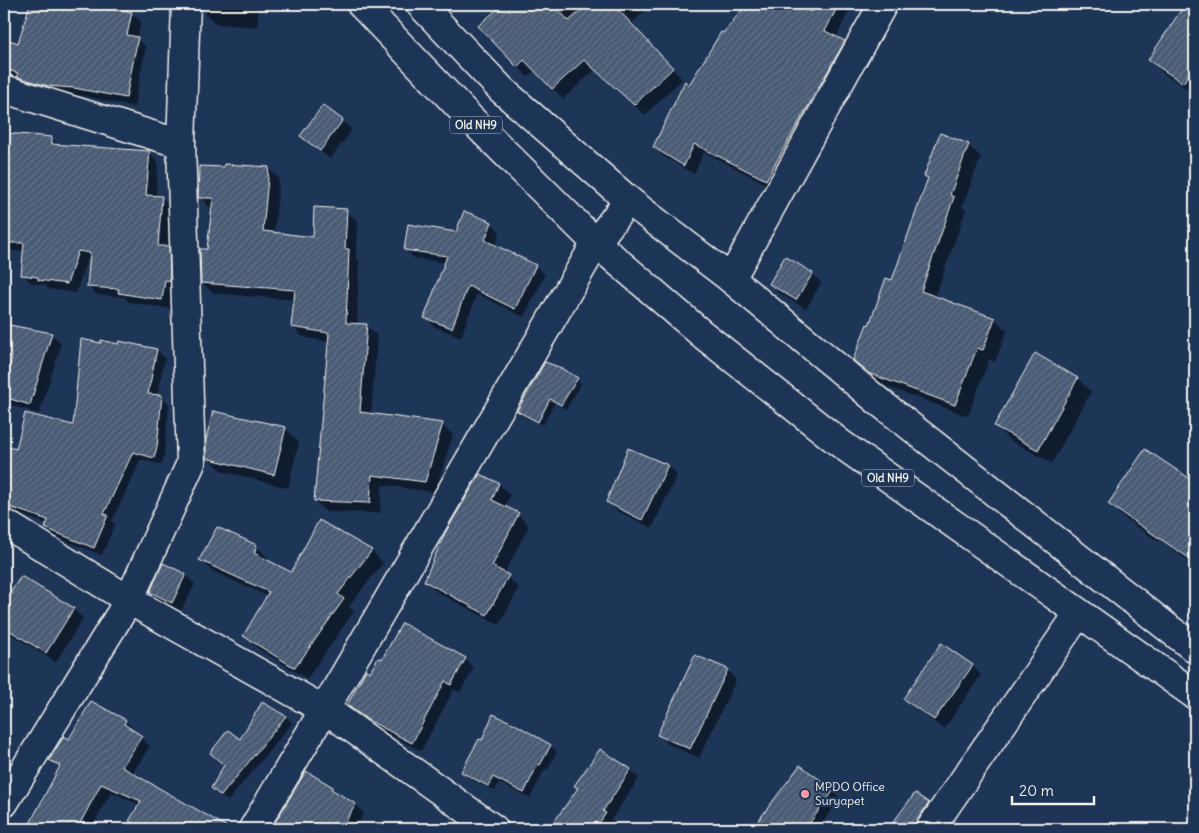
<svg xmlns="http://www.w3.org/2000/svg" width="1199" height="833" font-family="Delius,sans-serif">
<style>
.shadow{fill:#0007}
.building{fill:url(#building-hatch);stroke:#f4f1e8}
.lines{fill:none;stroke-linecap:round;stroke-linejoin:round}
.minor-casing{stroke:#f4f1e8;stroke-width:31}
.major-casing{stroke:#f4f1e8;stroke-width:31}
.minor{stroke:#1d3557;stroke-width:28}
.major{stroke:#1d3557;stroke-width:28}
.poi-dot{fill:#ff9aa2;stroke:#1d3557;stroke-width:2}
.labels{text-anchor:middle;stroke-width:4.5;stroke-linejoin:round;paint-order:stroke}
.shield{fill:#1d3557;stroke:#b4b9bc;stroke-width:1}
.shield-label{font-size:11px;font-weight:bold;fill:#f4f1e8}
.poi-label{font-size:12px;fill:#f4f1e8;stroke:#1d3557;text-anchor:start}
</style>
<defs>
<pattern id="building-hatch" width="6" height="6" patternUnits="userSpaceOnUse" patternTransform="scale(1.25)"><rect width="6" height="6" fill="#485b74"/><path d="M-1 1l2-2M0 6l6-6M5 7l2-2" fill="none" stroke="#637388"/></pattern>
</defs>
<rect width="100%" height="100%" fill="#1d3557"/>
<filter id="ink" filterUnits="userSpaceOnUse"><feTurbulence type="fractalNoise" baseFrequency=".02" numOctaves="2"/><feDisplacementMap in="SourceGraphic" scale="10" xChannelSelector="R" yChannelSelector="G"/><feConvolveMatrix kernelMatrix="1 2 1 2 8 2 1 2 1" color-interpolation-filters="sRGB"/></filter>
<g filter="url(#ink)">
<path class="shadow" d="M32 4H87L132 13 141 22 137 39 146 47 134 107 84 96 58 95 28 86 23 80 4 74V40L18 45Z
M207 4H259L257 27 216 24 206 15Z
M487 4H652L631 24 682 79 645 115 595 70 563 99 535 70 528 77 518 66 495 12Z
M749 4H852L836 38 844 42 854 51 776 189 704 152 694 174 663 156 654 146 689 87 724 35Z
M1187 4H1195V94L1163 73 1149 59Z
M323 107 342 121 352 130 330 159 302 136Z
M4 134 52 138 59 145 149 152 158 161 156 197 162 198 171 207 168 247 177 257 171 309 129 302 124 297 97 295 88 286 90 260 87 259 76 293 48 289 45 285 32 283 22 274 25 251H11L4 244Z
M968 145 981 157 962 207 966 210 935 297 995 319 1007 331 995 362 989 359 968 416 882 385 854 360 893 282 929 180 925 176Z
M269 169 279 179 274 234 314 238 346 210 357 221 356 258 359 261 357 325H366L377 336 371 415 442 425 453 435 435 492 382 485 380 513 326 512 315 501 330 342 303 337 293 327 295 300 213 293 202 283 209 251 213 208H210L200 197Z
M491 223 500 232 495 246 536 266 545 275 524 317 477 294 461 337 435 327 426 318 446 263 414 258 405 249Z
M812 274 821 283 806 309 779 293 770 284Z
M4 325 52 334 61 344 39 414 11 405 4 398V389L12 364 7 363 4 359Z
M120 342 157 350 165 358 157 396 162 397 169 404 164 455 162 465 141 459 112 521 115 524 102 555 54 536 46 528 48 524 4 509V465L9 449 17 450 74 427Z
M1195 347V373L1185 364Z
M1078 379 1091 392 1052 463 1009 440 996 426Z
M577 380 581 384 566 409 555 402 543 425 522 415 518 410Z
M285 428 299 442 288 488 222 471 208 457Z
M629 449 668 466 677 475 652 528 617 511 607 501Z
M499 484 510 495 505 508 518 514 529 526 504 574 519 588 499 625 437 592 425 581Z
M1192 486 1159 542 1124 518 1110 504Z
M1195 500V565L1176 552 1164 540Z
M320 522 372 551 383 563 349 606 354 611 307 679 256 647 244 636 267 596 212 571 201 560 256 546 268 558 266 561 291 574Z
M185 575 195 584 181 611 160 601 151 592Z
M21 578 73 609 83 618 56 662 4 630V606Z
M465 659 474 668 460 692 454 689 421 751 378 729 357 714 348 705 371 674Z
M972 666 981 675 944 729 914 708 904 699Z
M727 670 736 680 699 758 668 744 659 734Z
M286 717 292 723 228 801 219 795 212 788 240 741Z
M125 721 135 730 134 732 150 746 132 774 219 829H139L131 821 140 805 111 792 91 829H24L36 815 60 768 51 759 70 741Z
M514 725 551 746 557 752 547 770 545 769 530 798 499 783 495 791 469 778 463 772Z
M801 767 833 791 840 798 818 829H753Z
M630 770 639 778 611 820 614 823 609 829H550L579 788Z
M332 788 340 796 356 805 364 813 355 829H276L274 827Z
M915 795 937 814 926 829H890Z"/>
<path class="building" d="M30 4H95L132 12 127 35 138 37 126 98 74 88 48 86 17 77 18 73 4 69V38L18 43Z
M503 4H553L569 21 588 4H613L673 68 634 105 584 60 552 89 524 60 517 67 478 26Z
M747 4H794L811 12 816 4H839L825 31 845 41 766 180 694 144 684 166 653 147 685 81 689 85 721 32 723 33Z
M1185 4H1195V65L1183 83 1148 60Z
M323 105 343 120 320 151 300 136Z
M6 133 52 137V144L150 151 146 195 162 196 158 246H169L170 281 165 280 162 300 118 293 119 289 87 287 90 253 78 251 67 284 38 280V277L21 275 24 243H4V154Z
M940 133 969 144 950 195 954 197 921 291 995 318 983 350 977 348 955 405 868 373 853 360 867 324 869 325 886 278 892 280 928 178 924 176Z
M224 164 269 167 263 231 313 237 314 207 347 209 345 249H349L346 323 367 324 360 412 443 423 425 482 372 475 370 503 314 501 329 333 291 327 295 290 201 283 200 249H207L213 198H198L199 166 224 167Z
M464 211 492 222 485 240 536 265 515 309 468 286 452 328 424 318 447 256 404 250 408 224 456 232Z
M785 256 813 273 796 300 769 284Z
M4 324 52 333 30 405 4 397V385L12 357 4 355Z
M81 339 101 343V340L118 344 119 341 157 349 148 394 162 395 157 447 154 458 133 452 104 514 108 515 94 548 45 528 48 520 4 505V446L16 449 25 413 73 425Z
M1035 353 1078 378 1038 450 994 426Z
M545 362 559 367 578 378 561 405 550 399 538 422 517 411Z
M213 411 286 427 274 475 206 458V439Z
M628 448 668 465 642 520 606 502Z
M1145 449 1195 482V562L1108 504Z
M480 474 499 483 492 500 519 513 492 566 509 575 487 615 424 581 445 533Z
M319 520 372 550 338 594 344 599 295 668 243 636 269 592 199 560 217 527 257 545 254 553 291 572Z
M163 563 186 574 172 603 150 592Z
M21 576 74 608 46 653 4 627V603Z
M402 623 466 658 451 685 445 681 412 743 368 720 347 705 366 670 370 672 378 658 382 659Z
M941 643 973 665 934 720 903 699Z
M695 655 728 669 690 749 657 735Z
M91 701 126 720 124 724 142 736 122 767 231 829H143L129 821 141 801 101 784 77 829H27L60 766 49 760 64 736 69 739Z
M262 702 286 716 221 796 211 788 224 765 210 753 228 730 240 739Z
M493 714 515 724 551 745 540 765 538 764 524 793 493 777 488 786 461 772 479 739 482 740Z
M600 749 631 769 603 811 606 813 595 829H549L578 788 574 786Z
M800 765 834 790 805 829H752Z
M306 771 333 787 331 789 356 804 341 829H271Z
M915 793 929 803 917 820 915 829H888Z"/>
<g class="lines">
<defs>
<path id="minor" d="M4 89 181 144 186 4
M731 279 883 4
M4 523 129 600 335 716 494 829
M4 803 129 600 191 463 181 144
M253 829 324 710 596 243 628 200
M930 829 1079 613"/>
<path id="major" d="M361 4 469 117 596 243 702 334 841 444 1195 695
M420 4 502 90 628 200 731 279 878 401 1195 649"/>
</defs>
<use href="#minor" class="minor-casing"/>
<use href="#major" class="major-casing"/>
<use href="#minor" class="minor"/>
<use href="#major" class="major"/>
</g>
</g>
<circle class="poi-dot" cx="805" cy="794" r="5"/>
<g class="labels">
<g class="shield">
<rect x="450" y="116.5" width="52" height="17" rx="4"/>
<rect x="862" y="469.5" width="52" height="17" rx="4"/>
</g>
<g class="shield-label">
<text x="476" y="129">Old NH9</text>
<text x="888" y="482">Old NH9</text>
</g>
<g class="poi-label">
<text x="815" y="791">MPDO Office<tspan x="815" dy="14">Suryapet</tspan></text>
</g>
</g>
<rect width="1199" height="833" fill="none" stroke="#1d3557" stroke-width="20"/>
<rect x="10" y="10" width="1179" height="813" fill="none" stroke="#f4f1e8" stroke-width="2" filter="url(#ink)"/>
<path d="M1012 796v8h82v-8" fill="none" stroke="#f4f1e8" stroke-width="2.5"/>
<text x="1019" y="796" font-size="15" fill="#f4f1e8" stroke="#1d3557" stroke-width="4" paint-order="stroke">20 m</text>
</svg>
